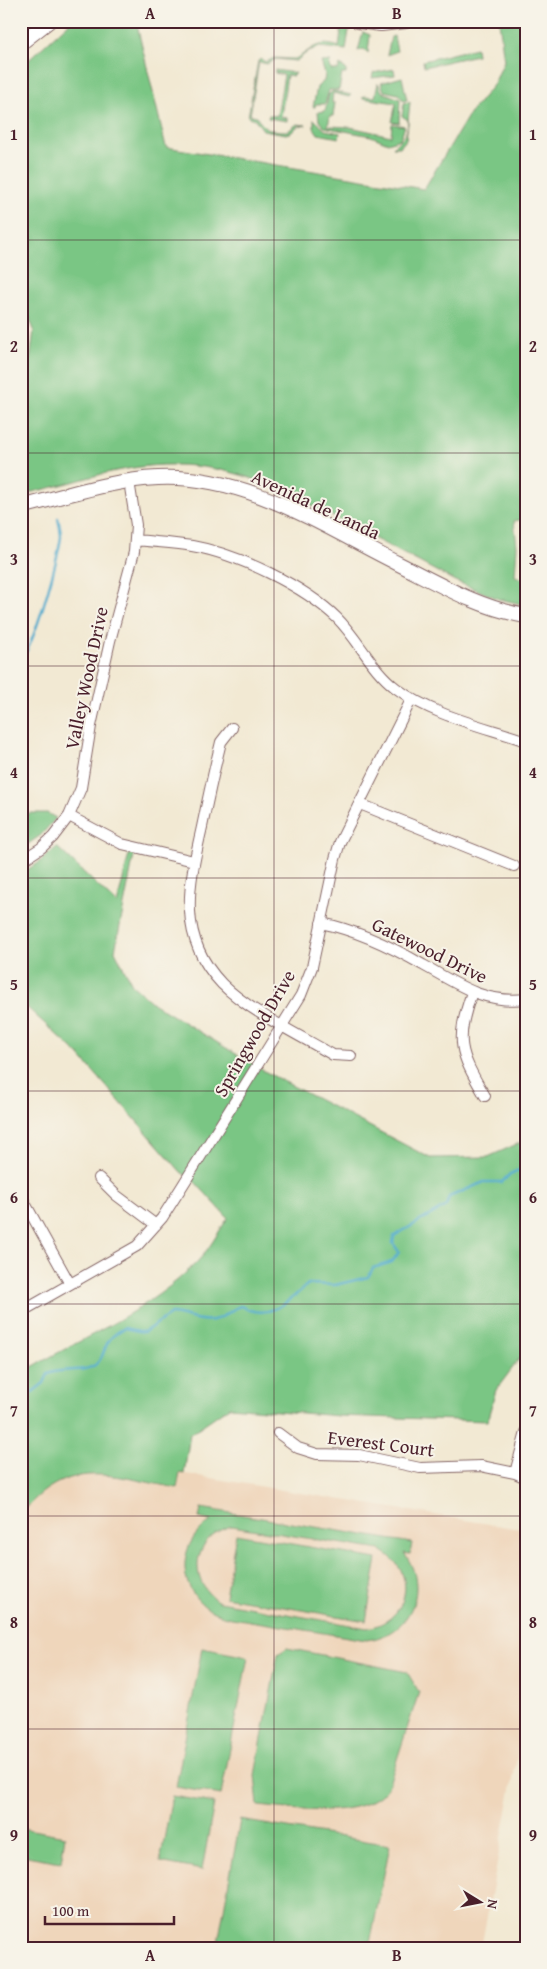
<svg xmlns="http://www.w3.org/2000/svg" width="547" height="1969" font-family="'Gentium Book Plus',serif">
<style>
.built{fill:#efd6bb}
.green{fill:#7ac684;stroke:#627258;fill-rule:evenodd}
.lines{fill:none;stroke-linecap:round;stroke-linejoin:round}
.stream{stroke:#4fabcd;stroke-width:2.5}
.street-casing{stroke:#856666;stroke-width:12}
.secondary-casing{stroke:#856666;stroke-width:16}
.street{stroke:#fff;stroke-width:10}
.secondary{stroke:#fff;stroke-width:14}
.grid{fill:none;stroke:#4a1f2b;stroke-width:1;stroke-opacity:0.55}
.labels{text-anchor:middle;stroke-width:4;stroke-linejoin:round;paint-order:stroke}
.street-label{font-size:19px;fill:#4a1f2b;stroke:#f7f3e8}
.neatline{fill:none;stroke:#4a1f2b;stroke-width:2}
.grid-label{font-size:16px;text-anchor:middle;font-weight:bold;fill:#4a1f2b}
</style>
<rect width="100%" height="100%" fill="#f7f3e8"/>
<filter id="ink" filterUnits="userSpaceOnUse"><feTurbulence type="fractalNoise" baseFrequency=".02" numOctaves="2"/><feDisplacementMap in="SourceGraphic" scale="10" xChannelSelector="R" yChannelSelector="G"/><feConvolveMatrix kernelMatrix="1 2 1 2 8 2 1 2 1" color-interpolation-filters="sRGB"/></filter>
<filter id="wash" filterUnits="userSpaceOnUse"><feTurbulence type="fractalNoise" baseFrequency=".0096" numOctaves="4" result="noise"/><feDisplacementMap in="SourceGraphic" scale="20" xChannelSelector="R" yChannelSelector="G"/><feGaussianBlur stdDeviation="1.12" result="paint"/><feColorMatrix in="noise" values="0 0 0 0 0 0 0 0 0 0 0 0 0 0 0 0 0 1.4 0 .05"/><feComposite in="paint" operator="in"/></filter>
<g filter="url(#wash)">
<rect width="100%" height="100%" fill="#f2e9d3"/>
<path class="built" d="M180 1473 526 1530V1710L481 1948H21V1515L33 1500 47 1488 71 1477 85 1474H98L177 1488Z"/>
<path class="green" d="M71 21H136L166 147 424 189 470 113 494 84 504 61 499 21H526V519L514 521 517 546 515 576 526 580V605L499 599 455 581 290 494C240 470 188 459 133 468 96 473 59 488 21 494V379L30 361 34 330 21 296V67Z
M322 21H337L348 25 349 30 346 50 319 47 309 51 296 61 276 59 267 64 259 62 250 115 257 116C262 130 274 131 288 131L297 124 306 125 298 126 292 132 286 134 263 130 255 119 248 117 258 61 260 59 266 62 274 58 295 59C312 50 316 39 339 47L341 31Z
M363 32 370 35 368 53 364 49 358 51Z
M394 36 397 51 387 55 391 37Z
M476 48 477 55 424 67 423 61Z
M331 61 329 65 331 70H338L340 65 346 69V74H342L339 90H329L325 104H316L315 107H313L317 87 324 81 325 74 321 62Z
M394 69 395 75 372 78 373 73Z
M275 70 295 73 293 76 287 75 281 117 287 118V121L268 118 269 115 277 116 284 75 275 73Z
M402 77 407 100 404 101 398 94 384 91 381 83Z
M378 83 382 92 400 99 399 123 392 122 396 103 362 98 364 96 375 97Z
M333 91 351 95 349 97 333 93 332 103H335L333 116H330L328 126 350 127 391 136 392 124 405 126 400 139 388 143 371 136 324 127 319 121 318 112 325 111 329 94Z
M410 102 406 140 400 147H393C402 137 408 137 408 120L402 116 404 103Z
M314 119 325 130 340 133 339 138 318 134 314 128Z
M31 813H47L56 818 41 835 21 849V815Z
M57 847 117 904 129 854 134 855 115 951 133 986 154 1004 264 1071 430 1158 488 1157 526 1140V1350L496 1390 487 1421 339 1416 229 1407 190 1434 184 1474 180 1473 177 1488C114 1477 66 1455 21 1515V1370L30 1368C87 1336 151 1309 197 1262 209 1250 218 1232 228 1218L195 1182 181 1172 79 1055 21 1002V873L37 864Z
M201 1508 412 1543 410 1554 404 1553C431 1588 410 1636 366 1640L226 1617C179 1603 170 1548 211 1521L199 1518ZM232 1526 380 1550C419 1571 410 1621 367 1628L219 1602C186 1581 193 1535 232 1526Z
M236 1534 377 1559 366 1621 225 1597Z
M202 1648 248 1657 221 1795 176 1787Z
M287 1648 407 1672 419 1692 388 1787C365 1821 293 1809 258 1806L255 1775 278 1654Z
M172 1796 214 1803 202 1870 160 1862Z
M240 1820 390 1845 369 1948H217Z
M21 1828 65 1836 61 1862 21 1855Z"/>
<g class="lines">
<path class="stream" d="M21 659C34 648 58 557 61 537 61 531 59 524 58 518
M21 1401 44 1383 48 1374C63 1367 81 1374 95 1365 105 1358 103 1346 111 1338 114 1334 120 1331 124 1328L144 1332 171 1314C185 1315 200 1323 213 1320 225 1318 230 1309 241 1306 269 1322 288 1302 308 1284L335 1285 368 1277 373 1268 392 1262 399 1252 393 1243 394 1236 446 1206 449 1197 484 1182H502L510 1174 526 1167"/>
</g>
</g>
<g filter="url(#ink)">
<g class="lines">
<defs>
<path id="street" d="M136 540C154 542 174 543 192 546 238 554 304 586 337 618 359 640 371 669 396 688 433 716 483 726 526 741
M232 728 221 742C214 770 208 798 202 827 189 884 176 936 222 984 249 1011 299 1035 333 1055L351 1056
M360 804 514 866
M69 816 122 844 194 861
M21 861 41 848 53 837 69 816 81 788 91 726 110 641 134 552 136 525 129 481
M321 923C356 930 392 947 423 965 458 984 483 1004 526 999
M472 992C455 1042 459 1052 485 1096
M99 1178 116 1195 156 1225
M21 1196 70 1284
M21 1312 137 1246 162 1218 181 1188 301 995 312 967 335 859 340 842 412 698
M278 1433 298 1448 317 1454 359 1455 420 1468 481 1466 515 1473 526 1478
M515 1473 526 1432"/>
<path id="secondary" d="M358 21 381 24 406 21
M21 25 26 21
M21 43 49 21
M21 507C65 496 112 480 158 478 246 474 321 525 397 563 439 584 479 608 526 616"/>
</defs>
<use href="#street" class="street-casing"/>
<use href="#secondary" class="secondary-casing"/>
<use href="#street" class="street"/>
<use href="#secondary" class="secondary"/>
</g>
</g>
<path class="grid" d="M274 21V1948M21 240H526M21 453H526M21 666H526M21 878H526M21 1091H526M21 1304H526M21 1516H526M21 1729H526"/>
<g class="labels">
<g class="street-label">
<text transform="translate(316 504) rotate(25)" y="7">Avenida de Landa</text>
<text transform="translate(86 678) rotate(-78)" y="7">Valley Wood Drive</text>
<text transform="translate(430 950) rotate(26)" y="7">Gatewood Drive</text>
<text transform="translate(254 1033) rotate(-60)" y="7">Springwood Drive</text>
<text transform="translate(381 1443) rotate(7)" y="7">Everest Court</text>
</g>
</g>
<rect width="547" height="1969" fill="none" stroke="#f7f3e8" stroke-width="55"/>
<g transform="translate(480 1902) rotate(100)" stroke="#f7f3e8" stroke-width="4" paint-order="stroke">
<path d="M0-4L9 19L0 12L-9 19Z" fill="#4a1f2b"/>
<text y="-8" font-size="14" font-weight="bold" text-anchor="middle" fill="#4a1f2b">N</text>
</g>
<path d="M45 1916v8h129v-8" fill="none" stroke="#4a1f2b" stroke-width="2.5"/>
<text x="52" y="1916" font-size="15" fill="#4a1f2b" stroke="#f7f3e8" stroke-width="4" paint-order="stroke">100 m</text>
<rect x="28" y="28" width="492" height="1914" class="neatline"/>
<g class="grid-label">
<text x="150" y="19">A</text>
<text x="397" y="19">B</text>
<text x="14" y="140">1</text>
<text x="533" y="140">1</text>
<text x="14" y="352">2</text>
<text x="533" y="352">2</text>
<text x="14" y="565">3</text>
<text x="533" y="565">3</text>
<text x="14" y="778">4</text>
<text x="533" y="778">4</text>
<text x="14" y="990">5</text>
<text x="533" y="990">5</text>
<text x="14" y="1203">6</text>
<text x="533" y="1203">6</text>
<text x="14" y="1416">7</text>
<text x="533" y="1416">7</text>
<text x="14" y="1628">8</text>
<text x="533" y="1628">8</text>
<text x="14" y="1841">9</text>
<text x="533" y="1841">9</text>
<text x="150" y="1961">A</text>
<text x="397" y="1961">B</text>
</g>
</svg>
